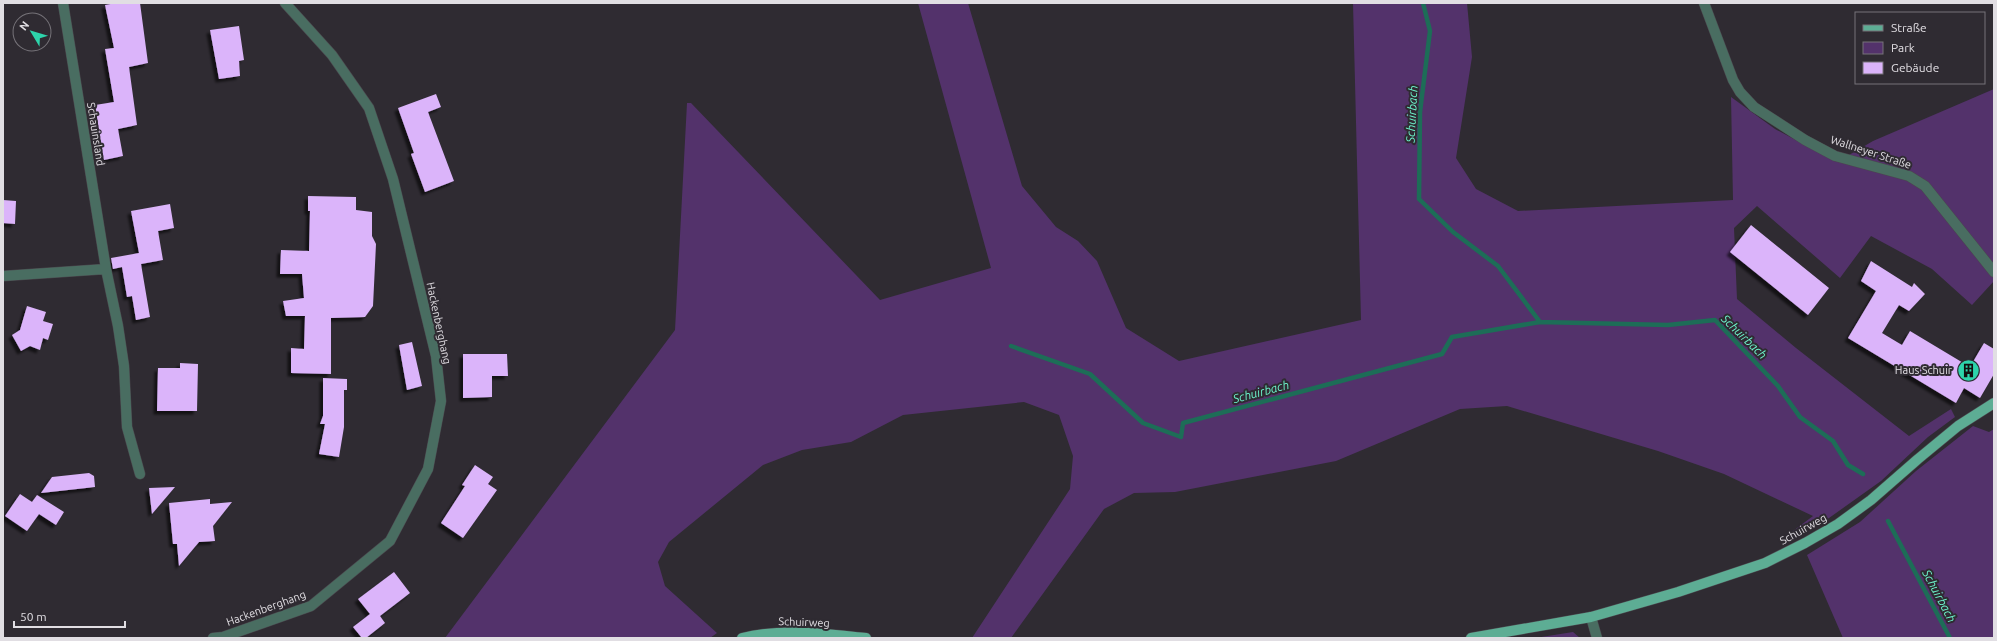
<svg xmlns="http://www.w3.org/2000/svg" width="1997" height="641" font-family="Ubuntu,sans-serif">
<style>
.green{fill:#53326b}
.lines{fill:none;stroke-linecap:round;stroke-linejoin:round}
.stream{stroke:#1d6d57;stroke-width:4.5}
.building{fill:#dbb4fa;filter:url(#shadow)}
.minor-casing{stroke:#4b484e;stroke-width:11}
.major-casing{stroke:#4b484e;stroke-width:11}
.minor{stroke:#496d61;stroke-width:10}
.major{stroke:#5dad94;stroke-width:10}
.labels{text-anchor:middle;stroke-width:4;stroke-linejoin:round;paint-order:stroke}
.street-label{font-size:11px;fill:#e1dee3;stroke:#2f2b32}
.poi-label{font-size:11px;fill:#e1dee3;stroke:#2f2b32;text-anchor:end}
.water-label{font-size:12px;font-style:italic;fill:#6df6cd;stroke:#2f2b32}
</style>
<defs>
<filter id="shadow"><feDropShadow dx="-3.5" dy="3.5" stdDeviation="1" flood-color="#0009"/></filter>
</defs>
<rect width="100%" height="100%" fill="#2f2b32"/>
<path class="green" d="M918 3H968L1022 186 1056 227 1078 241 1097 261 1126 328 1179 361 1361 320 1353 3H1467L1472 57 1456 158 1476 189 1518 211 1733 200 1731 97 1775 129 1837 162 1873 141 1994 89V281L1972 305 1932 269 1871 236 1840 278 1757 206 1734 228 1737 299 1796 348 1909 436 1951 409 1955 417 1928 437 1881 481 1822 523 1781 540 1813 516 1724 474 1658 451 1507 406 1460 409 1336 461 1175 492 1134 493 1104 509 1011 638H972L1070 489 1073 456 1059 415 1024 402 903 415 851 442 802 450 763 465 669 542 658 562 665 586 717 633 710 638H445L675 330 687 103H691L880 300 991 268Z
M1973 426 1989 432 1994 429V638H1843L1807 555 1860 522 1916 471Z
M1573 632 1580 638H1535Z"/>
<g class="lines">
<path class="stream" d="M1423 3 1430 31 1420 112 1419 199 1453 232 1498 266 1540 322
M1011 346 1090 374 1143 423 1181 437 1183 423 1442 354 1452 337 1540 322 1668 325 1715 320 1778 386 1800 417 1833 441 1848 465 1863 474
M1888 521 1950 638"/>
</g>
<path class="building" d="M116 3H140L148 63 129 67 137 125 118 129 123 156 104 160 95 105 114 102 105 49 114 48 105 5Z
M239 26 244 60 239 61 240 76 219 79 210 30Z
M436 94 441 107 428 112 454 181 425 192 411 154 414 153 398 108Z
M308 196 356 197V210L372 212V236L376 244 373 306 365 317 331 318V374L291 373V348L304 349 305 316H286L283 301 304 298 302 274H280L281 250 309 251 310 211H308Z
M3 200 16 201 15 224 3 223Z
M170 204 174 228 158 231 163 260 141 264 150 317 136 320 132 296 127 297 122 267 113 269 111 258 139 253 131 211Z
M1751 225 1829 288 1808 315 1730 252Z
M1871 261 1912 287 1914 283 1925 294 1909 311 1899 305 1882 333 1902 345 1910 331 1970 367 1984 343 1994 349V374L1980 398 1964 388 1956 403 1848 338 1876 291 1861 281Z
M27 306 46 312 43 321 53 324 48 340 43 338 40 350 30 346 21 351 12 335 20 330Z
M412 342 422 386 407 390 399 345Z
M463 354H507L508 376H492V397L463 398Z
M180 363 198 364 197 411H157L158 368H180Z
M323 378 347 379V390H344V427L339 457 319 454 325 424H320L323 416Z
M475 465 493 477 488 484 497 490 463 538 441 523 465 486 462 485Z
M89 473 94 476 95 487 41 493 52 477Z
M175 487 152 514 149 488Z
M20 494 32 502 37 495 64 512 56 525 39 514 27 531 5 516Z
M210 499V504L232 502 213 526 215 541 199 542 179 566 177 544H173L169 503Z
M394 572 410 593 380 616 385 623 366 638H362L353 627 370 614 358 599Z"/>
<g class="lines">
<defs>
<path id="minor" d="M63 3 106 269 118 326 124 366 127 427 140 474
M1704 3 1733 80 1740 92 1754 107 1805 140 1835 156 1909 176 1925 186 1994 272
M3 276 106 269
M1591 617 1597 638
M213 638 223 637 311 606 390 541 428 469 441 401 436 356 393 179 369 108 332 55 285 3"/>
<path id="major" d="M742 638C783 628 825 634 866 638
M1471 638 1591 617 1678 592 1765 563 1805 543 1838 524 1871 500 1918 459 1958 426 1994 403"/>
</defs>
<use href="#minor" class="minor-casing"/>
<use href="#major" class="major-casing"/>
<use href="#minor" class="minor"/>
<use href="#major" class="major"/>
</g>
<defs>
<symbol id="building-disc" viewBox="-11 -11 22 22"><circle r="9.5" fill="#2dd4ab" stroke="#2f2b32"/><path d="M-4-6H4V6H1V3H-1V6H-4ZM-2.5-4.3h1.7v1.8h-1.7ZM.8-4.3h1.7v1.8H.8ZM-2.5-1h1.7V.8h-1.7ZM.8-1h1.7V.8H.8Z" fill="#111"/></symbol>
</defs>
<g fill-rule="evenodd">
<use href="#building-disc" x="1956" y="358" width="25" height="25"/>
</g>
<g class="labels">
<g class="street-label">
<text transform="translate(96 134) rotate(81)" y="4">Schauinsland</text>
<text transform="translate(1871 152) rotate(18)" y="4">Wallneyer Straße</text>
<text transform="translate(439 323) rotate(78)" y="4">Hackenberghang</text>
<text transform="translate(1803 529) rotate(-29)" y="4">Schuirweg</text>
<text transform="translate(266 608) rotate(-20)" y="4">Hackenberghang</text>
<text transform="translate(804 622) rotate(2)" y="4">Schuirweg</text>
</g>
<g class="poi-label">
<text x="1952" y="374">Haus Schuir</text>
</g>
<g class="water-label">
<text transform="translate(1412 114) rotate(-87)" y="4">Schuirbach</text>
<text transform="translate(1744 337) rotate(44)" y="4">Schuirbach</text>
<text transform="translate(1261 392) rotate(-15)" y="4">Schuirbach</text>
<text transform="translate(1939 596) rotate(62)" y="4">Schuirbach</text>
</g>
</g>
<rect width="1997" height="641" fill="none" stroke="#e1dee3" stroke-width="8"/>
<rect x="1855" y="12" width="130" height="72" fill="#2f2b32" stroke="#767379"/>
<rect x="1863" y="25" width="20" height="6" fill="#5dad94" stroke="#767379"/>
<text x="1891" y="32" font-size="12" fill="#e1dee3">Straße</text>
<rect x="1863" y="42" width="20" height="12" fill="#53326b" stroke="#767379"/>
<text x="1891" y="52" font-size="12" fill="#e1dee3">Park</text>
<rect x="1863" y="62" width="20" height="12" fill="#dbb4fa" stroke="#767379"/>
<text x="1891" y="72" font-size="12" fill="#e1dee3">Gebäude</text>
<g transform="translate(32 32) rotate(308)"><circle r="19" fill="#2f2b32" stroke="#767379"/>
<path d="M0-3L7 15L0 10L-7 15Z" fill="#2dd4ab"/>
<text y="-6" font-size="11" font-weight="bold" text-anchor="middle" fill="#e1dee3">N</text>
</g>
<path d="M14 621v6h111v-6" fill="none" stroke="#e1dee3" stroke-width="2"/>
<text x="20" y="621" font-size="12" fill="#e1dee3" stroke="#2f2b32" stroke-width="3" paint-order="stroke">50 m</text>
</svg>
